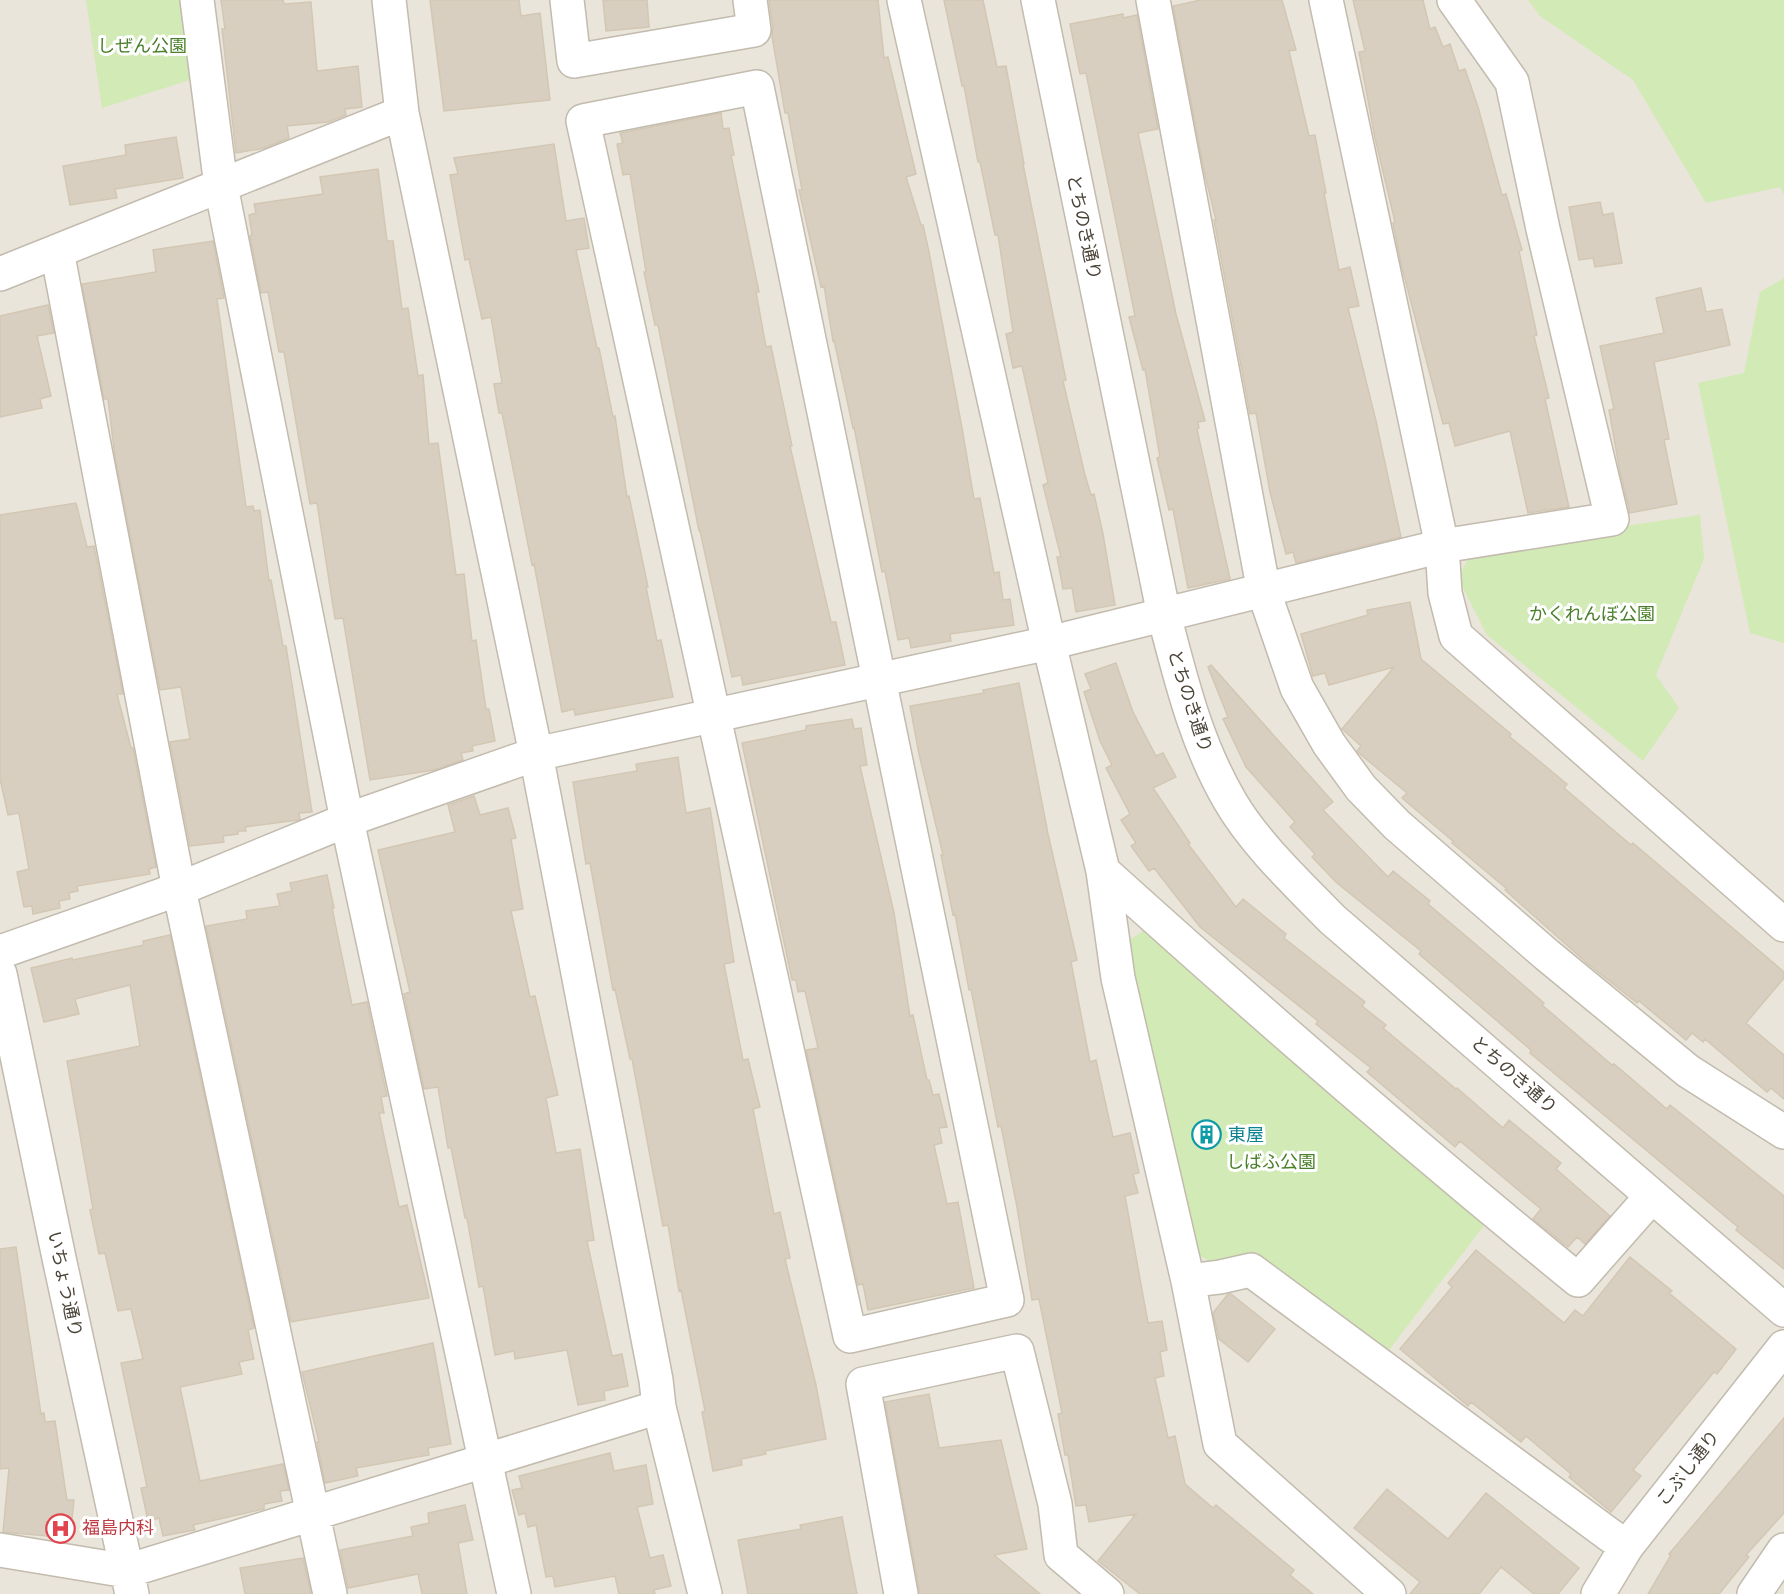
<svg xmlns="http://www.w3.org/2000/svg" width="1784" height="1594" font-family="Helvetica,'Noto Sans JP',sans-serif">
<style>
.residential{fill:#eae5da}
.green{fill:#d2eab5}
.building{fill:#d8cfc1;stroke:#d3c7b4;stroke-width:1.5}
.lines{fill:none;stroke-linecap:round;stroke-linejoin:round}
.minor-casing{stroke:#c2bbae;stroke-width:36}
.minor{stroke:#fff;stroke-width:33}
.labels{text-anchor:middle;stroke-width:6;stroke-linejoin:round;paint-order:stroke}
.park-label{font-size:18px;fill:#4a7f2a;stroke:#fff}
.street-label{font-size:18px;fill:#4b4439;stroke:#fff}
.culture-label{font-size:18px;fill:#0d838f;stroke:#fff;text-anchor:start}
.health-label{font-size:18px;fill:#be3a42;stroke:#fff;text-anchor:start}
</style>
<rect width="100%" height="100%" fill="#f6f3ec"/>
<path class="residential" d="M0 0H1784V1594H0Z"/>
<path class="green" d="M86 0H185L196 78 102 108Z
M1528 0H1784V195L1780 187 1706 203 1633 80 1540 16Z
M1784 278V643L1750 633 1698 383 1744 373 1760 292Z
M1700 515 1704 559 1656 675 1679 708 1643 761 1487 635 1458 578 1474 548Z
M1146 929 1485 1224 1386 1354 1212 1263 1194 1252 1125 943Z"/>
<path class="building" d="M221 0H283L284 4 311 2 317 71 358 66 362 107 345 109 346 115 328 122 287 126 289 138 265 148 236 153 222 29H225Z
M430 0H519L521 16 540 13 550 100 444 111Z
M603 0H647L649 27 606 31Z
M769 0H878L884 58 888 57 916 174 906 177 921 225H923L929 252 962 428 974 499 980 498 994 573 999 572 1003 600 1010 599 1014 625 950 634 951 641 911 648 909 638 898 640 885 571 882 572 854 427 853 428 834 340 833 341 824 286 821 287 799 190H802L788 113H785L772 36 773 28Z
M944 0H983L997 67 1006 66 1024 164H1023L1066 380 1063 381 1085 475 1091 495 1094 494 1103 534 1115 605 1076 612 1072 588 1063 589 1057 557H1061L1043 485 1048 483 1022 366 1013 368 1006 334 1013 332 998 235H995L980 162H978L964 86H962Z
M1201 0H1282L1296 50 1289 51 1309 136 1315 135 1326 193H1324L1339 270 1350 267 1359 306 1348 308 1376 421 1401 537 1296 563 1293 552 1286 554 1270 492 1256 413 1250 414 1214 220H1216L1204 171 1173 6Z
M1353 0H1423L1430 29 1435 27 1443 47 1450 44 1459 71 1465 69 1478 107 1502 195 1506 194 1522 250 1519 251 1537 335 1534 336 1549 398 1545 399 1569 507 1528 513 1510 431 1455 446 1449 423 1443 424 1401 264 1393 223 1395 222 1375 138 1359 52 1365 51Z
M1123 14V18L1137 15 1158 129 1138 133 1176 314 1205 421 1198 422 1199 428 1197 429 1230 579 1188 588 1173 509 1169 510 1157 458 1160 457 1145 369 1143 370 1129 317 1135 316 1086 73 1080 74 1070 24Z
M721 113 723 129 729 128 734 155H731L759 292H756L766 347 771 346 792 446H790L831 622H836L845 665 743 685 741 675 732 677 700 531H699L658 325H655L644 272H646L630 174 623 175 617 144 623 143 620 133Z
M176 137 183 178 115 189 117 198 70 205 63 166 126 155 125 145Z
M554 144 566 221 584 218 589 248 576 250 597 348H599L613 417 615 416 627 497 629 496 648 587H646L657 641 661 640 673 697 575 715 574 709 562 712 534 564 532 565 502 413H499L494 384 502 383 491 317 482 319 469 259 465 260 450 175 458 174 454 158Z
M378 169 387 241H393L402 309 408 308 418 376 423 375 429 444 438 443 456 575 464 574 472 641 476 640 486 709H489L495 741 472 746 473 751 461 753 463 760 434 770 370 780 343 618 335 619 317 503 310 504 284 352H279L268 292 261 293 250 236 252 235 249 215 256 213 254 204 323 194 320 177Z
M1600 202 1603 215 1613 213 1622 263 1595 267 1593 258 1579 260 1569 207Z
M213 241 224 298 217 299 246 507 253 506 254 511 260 510 269 581 271 580 283 646H286L312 812 299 813 300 819 298 820 245 827 246 831H238V834L223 836 224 842 190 846 170 742 190 739 181 687 160 690 115 457 108 399H104L82 284 156 272 153 250Z
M1701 288 1706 312 1722 309 1730 345 1654 362 1669 439 1664 440 1677 504 1630 513 1620 472 1609 410 1614 409 1600 346 1664 333 1656 298Z
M48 305 54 333 37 336 51 396 40 399 42 408 0 417V316Z
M76 503 87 547 94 546 123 694H117L131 748H133L156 867 149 869 150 874 77 886 78 891 69 893 70 899 59 901 60 908 33 914 32 906 24 907 17 872 29 869 19 813 8 815 0 779V515Z
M1410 602 1421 659 1511 734 1510 737 1567 784 1564 788 1631 845 1633 843 1784 972V978L1746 1023 1784 1055V1099L1771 1088 1767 1092 1705 1039 1703 1042 1692 1033 1686 1040 1639 1001 1637 1003 1588 964 1505 890 1507 889 1452 843 1454 842 1402 798 1407 793 1360 754 1357 751 1361 746 1342 729 1394 667 1329 685 1325 673 1313 676 1301 634 1368 615 1367 610Z
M1116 663 1133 712 1156 756 1163 753 1176 777 1153 788 1190 843 1188 844 1236 907 1243 899 1286 934 1284 938 1365 1002 1362 1006 1386 1025 1383 1028 1456 1089 1457 1088 1503 1128 1509 1120 1561 1163 1556 1169 1610 1216 1585 1244 1577 1237 1568 1247 1533 1219 1541 1209 1460 1141 1455 1147 1367 1072 1371 1068 1316 1024 1318 1021 1200 927 1154 868 1149 871 1131 846 1136 843 1121 820 1130 814 1106 768 1112 765 1100 741 1084 692 1091 689 1085 674Z
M1211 665 1333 802 1323 810 1388 877 1393 871 1430 901 1428 904 1486 953 1544 1003 1542 1005 1612 1065 1614 1064 1667 1109 1670 1105 1784 1196V1269L1736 1230 1738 1227 1530 1053 1531 1050 1419 954 1421 951 1337 883 1312 857 1315 854 1290 827 1295 822 1246 767 1223 719 1228 717 1208 667Z
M1019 683 1048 834 1077 960 1071 962 1090 1062 1096 1060 1113 1137 1130 1133 1139 1173 1133 1174 1138 1193 1125 1196 1148 1323 1162 1321 1167 1350 1160 1352 1164 1376 1155 1378 1168 1438 1175 1436 1185 1484 1213 1508 1216 1505 1294 1570 1290 1575 1313 1594H1140L1098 1561 1136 1514 1089 1522 1086 1505 1076 1506 1068 1455H1065L1058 1414 1062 1413 1039 1299 1032 1300 1017 1207 1001 1126 998 1127 971 989 969 990 955 914 953 915 941 855H943L919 754 910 706 984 693 983 690Z
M852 719 854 729 861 728 867 765 860 766 894 913 910 1016 913 1015 927 1080H929L933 1095 939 1094 947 1127 939 1128 942 1143 934 1145 947 1204 958 1202 974 1288 868 1310 863 1284 858 1285 806 1050 818 1048 805 991 798 992 796 980H792L742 743 806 730V726Z
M678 757 686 813 710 808 734 962 724 964 743 1060 748 1059 760 1107 753 1109 774 1214 780 1212 790 1258 785 1259 816 1385 826 1439 765 1451 766 1454 741 1459 742 1465 713 1471 702 1412 705 1411 681 1290 679 1291 668 1225 663 1226 632 1059H630L615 989 613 990 590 863 586 864 573 782 637 771 636 764Z
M474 796 480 815 508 808 516 838 511 839 523 909 511 911 530 997 535 996 558 1095 546 1098 556 1153 580 1149 594 1240 587 1241 612 1356 622 1354 628 1386 604 1391 605 1400 578 1405 567 1350 515 1359 514 1351 495 1355 483 1286 479 1287 467 1218H465L451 1148H448L438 1087 424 1089 404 994 410 992 378 850 455 832 448 805Z
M327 875 334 908H332L352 1005 367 1002 387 1096 381 1097 384 1113H379L399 1207 407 1205 429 1298 291 1322 206 926 247 919 246 911 280 906 277 894 292 891 290 883Z
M170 935 254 1328 248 1330 254 1359 239 1362 242 1374 180 1387 200 1481 283 1464 289 1490 280 1491 282 1501 264 1504V1509L193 1525 195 1530 163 1536 159 1518 148 1521 141 1488 147 1487 121 1363 143 1359 131 1309 118 1311 105 1253 99 1254 90 1210 93 1209 67 1061 140 1046 130 985 75 999 79 1014 44 1022 31 968 72 958 73 960 144 945 143 941Z
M16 1247 41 1414 44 1413 45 1422 55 1421 67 1500H74L70 1538 3 1532 9 1468 0 1469V1249Z
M1476 1250 1564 1323 1575 1310 1583 1316 1630 1257 1672 1291 1669 1293 1736 1349 1717 1374 1714 1372 1633 1470 1641 1476 1611 1512 1569 1477 1571 1474 1526 1436 1521 1442 1471 1402 1468 1406 1400 1349 1452 1287 1448 1283Z
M1228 1294H1231L1275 1329 1248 1362 1219 1339 1213 1313Z
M433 1343 451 1444 428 1448 429 1455 356 1468 358 1476 325 1483 317 1442H319L302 1372Z
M929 1394 939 1448 1001 1440 1027 1549 994 1555 1040 1594H920L885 1402Z
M1784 1418V1513L1746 1555 1749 1557 1719 1594H1648L1671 1555 1669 1554Z
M610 1453 614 1471 646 1465 653 1504 637 1507 650 1558 663 1555 671 1586 654 1590 655 1594H619L615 1576 555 1587 553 1576 546 1577 536 1525 528 1527 525 1513 519 1515 512 1490 522 1488 519 1476Z
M1387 1489 1448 1539 1486 1493 1579 1568 1558 1594H1534L1501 1567 1479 1594H1410L1420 1582 1354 1528Z
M465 1505 473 1540 458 1543 467 1594H422L418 1574 348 1588 340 1550 413 1536 411 1527 429 1523 428 1513Z
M842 1517 857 1594H748L738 1540 801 1529 800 1525Z
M303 1558 311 1594H245L240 1568Z"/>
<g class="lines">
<defs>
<path id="minor" d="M197 0 221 186 347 820 514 1594
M389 0 402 113 536 754 656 1380 659 1407 705 1594
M567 0 574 61 754 30 750 0
M904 0 1049 643 1103 871 1118 978 1188 1281 1220 1444 1389 1594
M1038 0 1164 615C1181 680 1196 743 1230 801 1255 844 1297 883 1332 919L1784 1310
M1153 0 1264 592 1297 688 1329 744 1361 788 1397 825 1547 955 1688 1071 1784 1132
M1326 0 1442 546 1445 593 1456 636 1784 925
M757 87 1007 1300 850 1336 583 121Z
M57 251 179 889 330 1594
M0 274 402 113
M1103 871C1258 1011 1416 1148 1578 1280L1652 1196
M0 952 179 889 347 820 536 754 1049 643 1442 546 1612 519 1543 229 1512 82 1454 0
M0 974 59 1258 132 1594
M1188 1281 1220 1277 1251 1270 1611 1536 1627 1546
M0 1550 127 1571 659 1407
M901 1594 863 1384 1017 1351 1055 1504 1061 1555 1107 1594
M1598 1594 1627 1546 1784 1347
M1754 1594 1784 1550"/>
</defs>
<use href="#minor" class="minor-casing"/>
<use href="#minor" class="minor"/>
</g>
<defs>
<symbol id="building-ring" viewBox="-11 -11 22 22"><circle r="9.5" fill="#fff" stroke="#0f9aa8" stroke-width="1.5"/><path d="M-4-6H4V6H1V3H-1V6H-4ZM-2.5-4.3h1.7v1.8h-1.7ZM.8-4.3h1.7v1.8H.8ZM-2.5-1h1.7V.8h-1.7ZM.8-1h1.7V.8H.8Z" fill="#0f9aa8"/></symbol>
<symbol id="hospital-ring" viewBox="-11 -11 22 22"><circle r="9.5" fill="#fff" stroke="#e0444e" stroke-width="1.5"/><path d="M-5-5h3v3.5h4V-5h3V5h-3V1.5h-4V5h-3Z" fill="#e0444e"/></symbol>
</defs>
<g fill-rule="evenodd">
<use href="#building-ring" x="1190" y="1118" width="33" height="33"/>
<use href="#hospital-ring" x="44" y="1512" width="33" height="33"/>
</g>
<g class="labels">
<g class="park-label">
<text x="142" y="52">しぜん公園</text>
<text x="1592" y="620">かくれんぼ公園</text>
<text x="1271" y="1168">しばふ公園</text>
</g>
<g class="street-label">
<text transform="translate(1084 227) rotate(78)" y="6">とちのき通り</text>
<text transform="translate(1190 701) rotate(72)" y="6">とちのき通り</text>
<text transform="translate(1514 1075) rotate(41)" y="6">とちのき通り</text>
<text transform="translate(65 1284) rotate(78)" y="6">いちょう通り</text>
<text transform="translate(1688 1468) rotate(-52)" y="6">こぶし通り</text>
</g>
<g class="culture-label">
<text x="1228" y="1141">東屋</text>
</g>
<g class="health-label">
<text x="82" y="1534">福島内科</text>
</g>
</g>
</svg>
